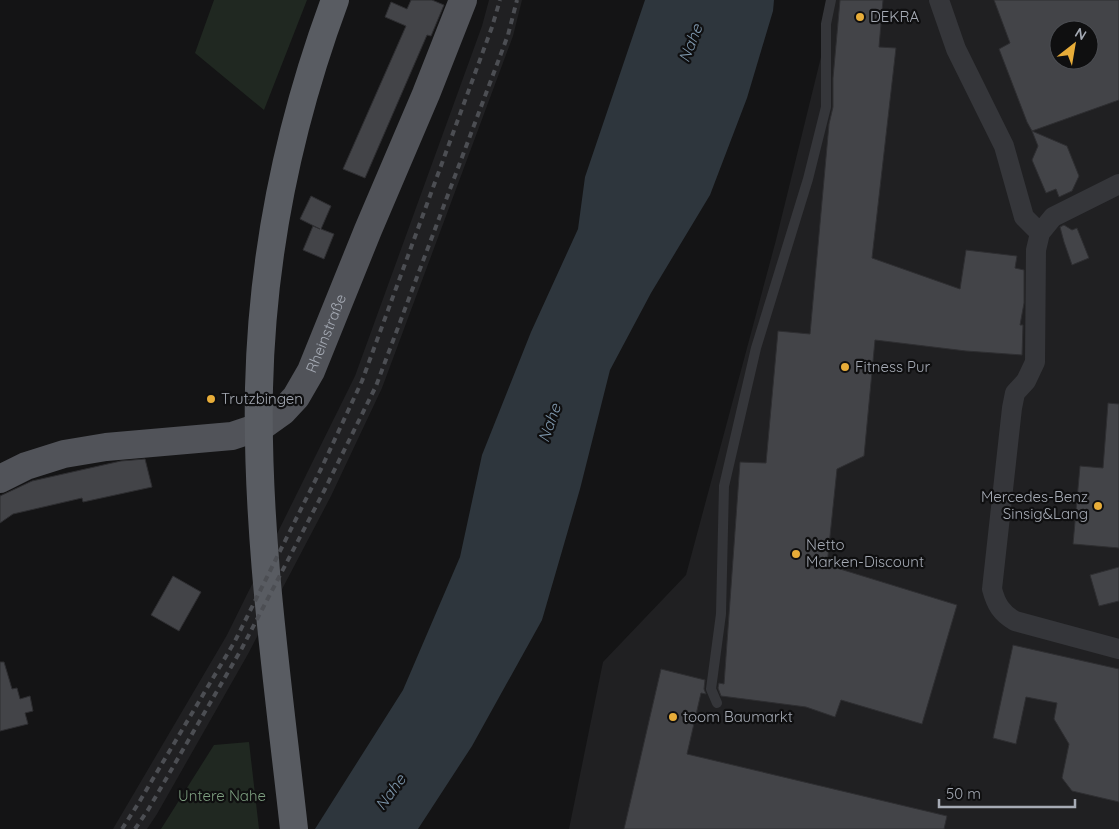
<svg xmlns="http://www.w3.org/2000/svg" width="1119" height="829" font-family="Quicksand,sans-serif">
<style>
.built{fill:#202022;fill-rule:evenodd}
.green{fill:#202821}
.water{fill:#2e363d}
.building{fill:#434448;stroke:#2e2e31;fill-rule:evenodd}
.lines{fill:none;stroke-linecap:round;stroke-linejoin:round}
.service{stroke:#35363a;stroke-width:10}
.minor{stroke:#35363a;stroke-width:20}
.primary{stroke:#515359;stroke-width:28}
.trunk{stroke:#595c62;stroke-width:28}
.rail{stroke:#4c4e53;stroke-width:4;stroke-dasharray:6 5;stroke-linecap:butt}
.poi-dot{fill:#e8ad39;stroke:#0f0f10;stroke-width:2}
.labels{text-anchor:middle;stroke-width:4.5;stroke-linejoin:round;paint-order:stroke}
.poi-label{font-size:15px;fill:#a6abb5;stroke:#0f0f10;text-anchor:start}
.street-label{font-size:15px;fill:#a6abb5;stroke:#0f0f10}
.park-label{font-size:15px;fill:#7e9f80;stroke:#0f0f10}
.water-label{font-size:16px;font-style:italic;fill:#7f98ae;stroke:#0f0f10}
</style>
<rect width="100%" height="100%" fill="#141415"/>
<path class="built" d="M489 0H522L513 36 382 388 331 496 248 654 157 814 147 829H113L227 635 355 376 482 26Z
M835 0H1119V829H569L603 662 686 575 776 240ZM1059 30H1089V60H1059Z"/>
<path class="green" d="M214 0H307L264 110 195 53Z
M249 742 259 829H161L214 745Z"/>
<path class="water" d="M645 0H774L773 11 747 98 710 195 651 293 610 370 580 489 542 620 472 746 418 829H315L403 690 460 557 482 455 531 332 578 229 585 177Z"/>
<path class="building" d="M411 0H432L444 5 431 36 427 35 365 178 343 169 406 26 385 17 391 2 407 9Z
M840 0H883L879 47 896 48 872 258 960 289 966 250 1017 256 1015 268 1024 270V303L1020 325H1023L1022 355 966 351 875 340 864 456 837 469 827 565 957 605 922 724 841 700 835 717 806 707 721 696 718 688 719 683 724 684 740 462 766 463 778 331 810 334 829 124 833 107V78Z
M994 0H1119V100L1032 131 1027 122 999 49 1010 43ZM1059 30H1089V60H1059Z
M1032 131 1067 146 1079 176 1072 191 1059 197 1056 189 1046 193 1032 160 1038 146Z
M311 196 331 206 321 229 334 234 324 259 303 250 313 226 320 229 300 219Z
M1064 225 1072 230 1077 228 1089 258 1072 265 1064 242 1060 227Z
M1108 403 1119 404V548L1073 544 1080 466 1103 468Z
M145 459 152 487 83 502 82 498 13 514 0 523V496L32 481 121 461Z
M1119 567V601L1099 606 1090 575Z
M173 576 201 592 179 631 151 615Z
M1013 645 1119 669V802L1072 791 1062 778 1069 744 1054 719 1057 703 1026 697 1016 744 993 738Z
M0 662H4L12 689 17 688 20 699 30 696 33 711 25 713 28 724 0 731Z
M661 669 705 680 704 689 706 694 701 693 687 754 947 816 944 829H624Z"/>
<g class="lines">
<path class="service" d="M717 703 711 689 721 614 724 486 756 348 808 179 826 107V24L831 0"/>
<path class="minor" d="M939 0 956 49 1004 146 1024 217 1040 233
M1119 184 1053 217 1040 233 1036 250 1035 362 1026 381 1015 393 1012 408 992 589C996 604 1001 613 1015 621L1119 649"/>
<path class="primary" id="s1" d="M0 479 26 466 64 454 106 447 232 436 262 426 283 411 296 397 311 371 368 230 426 94 463 0"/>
<path class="trunk" d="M294 829C278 683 256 535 259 388 262 255 289 124 335 0"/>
<path class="rail" d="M122 829 138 804 235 641 321 469 362 381 492 27 500 0
M135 829 148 810 242 648 324 491 376 386 508 35 517 0"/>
</g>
<g class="poi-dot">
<circle cx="860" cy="17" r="5"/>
<circle cx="845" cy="367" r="5"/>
<circle cx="211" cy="399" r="5"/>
<circle cx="1098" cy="506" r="5"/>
<circle cx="796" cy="554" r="5"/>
<circle cx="673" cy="717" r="5"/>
</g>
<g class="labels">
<g class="poi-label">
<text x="870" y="22">DEKRA</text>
<text x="855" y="372">Fitness Pur</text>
<text x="221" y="404">Trutzbingen</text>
<text x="1088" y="502" text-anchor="end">Mercedes-Benz<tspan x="1088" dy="17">Sinsig&amp;Lang</tspan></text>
<text x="806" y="550">Netto<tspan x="806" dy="17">Marken-Discount</tspan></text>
<text x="683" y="722">toom Baumarkt</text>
</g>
<g class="street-label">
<text dy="5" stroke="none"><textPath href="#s1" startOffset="385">Rheinstraße</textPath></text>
</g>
<g class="park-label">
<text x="222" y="801">Untere Nahe</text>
</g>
<g class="water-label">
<text transform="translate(690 43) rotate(-69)" y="6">Nahe</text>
<text transform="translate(549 423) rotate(-71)" y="6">Nahe</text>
<text transform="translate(390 792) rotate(-54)" y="6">Nahe</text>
</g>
</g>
<g transform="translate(1074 45) rotate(31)"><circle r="24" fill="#0f0f10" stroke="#4b4d52"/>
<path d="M0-4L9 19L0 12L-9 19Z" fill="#e8ad39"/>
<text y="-8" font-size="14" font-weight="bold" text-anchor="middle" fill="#a6abb5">N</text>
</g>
<path d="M939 799v8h136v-8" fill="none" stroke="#a6abb5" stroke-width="2.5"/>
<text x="946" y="799" font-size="15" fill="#a6abb5" stroke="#0f0f10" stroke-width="4" paint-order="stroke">50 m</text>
</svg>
